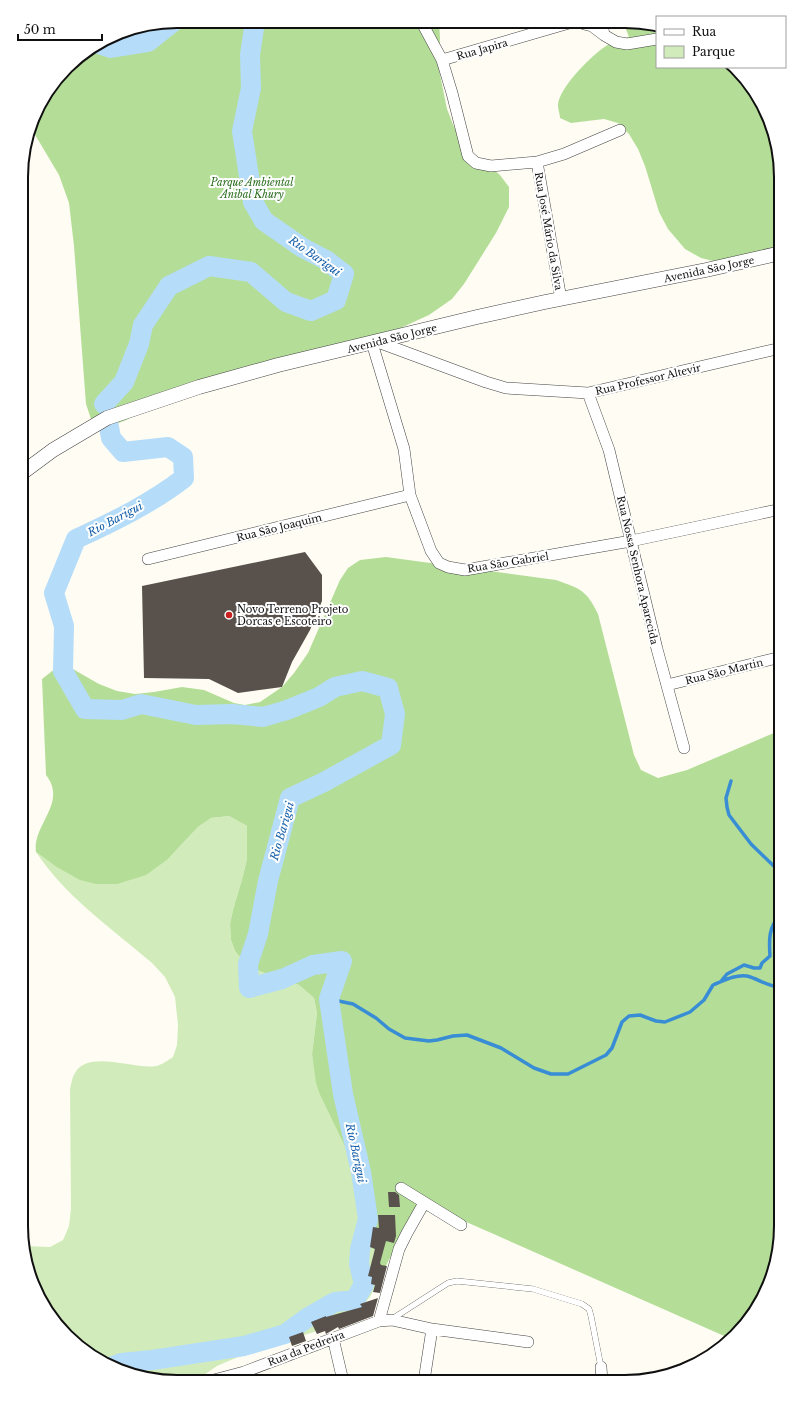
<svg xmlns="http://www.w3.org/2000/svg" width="802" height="1403" font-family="'Libre Baskerville',serif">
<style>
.green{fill:#d1ecba}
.forest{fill:#b4de98}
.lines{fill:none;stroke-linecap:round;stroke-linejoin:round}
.stream{stroke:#388dd4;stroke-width:3.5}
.river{stroke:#b5dcf9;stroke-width:20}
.building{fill:#59524c}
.service-casing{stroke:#434343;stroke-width:6}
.minor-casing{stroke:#434343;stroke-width:12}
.tertiary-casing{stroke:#434343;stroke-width:15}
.service{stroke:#fff;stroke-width:5.5}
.minor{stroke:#fff;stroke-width:11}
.tertiary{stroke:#fff;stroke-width:14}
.poi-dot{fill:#c82120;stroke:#fff;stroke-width:1.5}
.labels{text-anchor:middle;stroke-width:4;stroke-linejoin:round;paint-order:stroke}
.street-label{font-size:10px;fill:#101010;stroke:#fff}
.park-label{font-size:10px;font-style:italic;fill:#286c1c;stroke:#fff}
.poi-label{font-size:10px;fill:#101010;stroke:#fff;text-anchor:start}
.water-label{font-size:11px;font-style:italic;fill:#125ea9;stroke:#fff}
.rim{fill:none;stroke:#101010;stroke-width:2}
</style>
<rect width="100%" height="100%" fill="#fffdf3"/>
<path class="green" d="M229 816 247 826V859L243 876 233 910 230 924 231 940 235 951 262 972 299 985 314 998 317 1013 312 1054 320 1095 346 1149 381 1275 370 1297 354 1315 338 1324 238 1357 217 1366 195 1381H157L117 1370 82 1350 47 1313 29 1276 24 1246 50 1247 63 1240 69 1226 71 1208 70 1090C71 1085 72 1077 75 1073 88 1049 135 1070 156 1066 162 1065 168 1060 173 1057L177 1045 178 1025 175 997 165 977 152 963C111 928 66 897 36 852L55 866 168 859 198 827 211 818Z"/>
<path class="forest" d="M177 21 439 23 440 37 439 70 447 109 454 127 461 139 473 153 500 175 509 187V207L496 233 464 284 452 299 429 315 394 331 191 389 124 421 110 426 96 425 91 419 86 404 74 246 69 203 59 175 31 128 37 108 74 60 118 33Z
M624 24 657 25V67H734L755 90 773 127 781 177V253L713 261 701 258 685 249 668 229 659 212 645 166 638 149 629 134 618 123 604 119 571 123 560 118C560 114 558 110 558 106 557 89 596 50 611 43 617 40 623 39 629 37Z
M386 557 556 580C580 589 586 589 598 614L634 755 641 770 658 778 687 770 781 730V1236L769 1285 749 1321 731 1339 464 1221 437 1211 422 1212 406 1227 381 1275 346 1149 320 1095 316 1083 312 1054 317 1013 314 998 299 985 262 972 247 964 235 951 231 940 230 924 233 910 243 876 247 859V826L229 816 211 818 198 827 168 859 146 875 117 884H96L80 880 55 866 36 852C32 825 68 803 46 775L42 679 56 668H71L99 684 117 691 135 694 154 692 182 687 204 690 234 703 245 705 260 702 282 687 294 673 308 653 340 580 348 568 360 560Z"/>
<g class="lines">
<path class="stream" d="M731 781 726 798 727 807 729 815 751 844 781 873
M722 980 727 974 744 965 754 968H760L762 963 770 956C769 942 768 925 781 916
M329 999 353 1004 376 1018 389 1029 405 1038 429 1041 437 1040 453 1036 467 1035 501 1048 534 1068 551 1074H568L606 1055 612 1048 622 1022 629 1016 640 1015 656 1021 665 1022 690 1012 704 1000 713 985C723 981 736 974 747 976 759 979 768 987 781 987"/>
<path class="river" d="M99 44 111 48 148 42 173 22
M104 404 124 382 139 344 143 325 169 286 209 266 251 272 286 302 311 311 336 300 344 274 326 260 303 248 264 221 253 202 242 131 251 88 250 55 255 21
M109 427 111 438 123 452 168 447 183 457 184 478C152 503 113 522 76 539L54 593 64 626 63 671 85 709 122 710 141 704 196 715 232 714 263 717 287 710 319 697 335 687 362 681 388 688 395 714 391 745 324 782 290 798 268 881 258 934 248 964 249 988 282 979 313 965 342 961 329 999 343 1094 361 1172 368 1219 360 1249 359 1264 364 1284 355 1300 335 1302 307 1318 285 1334 244 1346 152 1360 121 1363 111 1367"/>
</g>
<path class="building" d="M305 552 322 575V601L310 630 292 662 282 687 238 693 209 679 144 678 142 586Z
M388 1192H395L399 1195 400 1207H389Z
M378 1215H395L396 1236 394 1243 386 1241 380 1263 381 1265 387 1266 380 1293 373 1292 375 1285 371 1284 372 1277 368 1276 375 1249 370 1247 373 1227 379 1228Z
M378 1298 373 1316 339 1329 338 1327 326 1334 325 1331 317 1334 311 1322 326 1316V1317L362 1307 360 1304Z
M303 1332 306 1341 292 1346 289 1337Z"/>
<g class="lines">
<defs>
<path id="service" d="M392 1319 448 1283 457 1281 533 1289 582 1304 589 1309 591 1316 601 1367"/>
<path id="minor" d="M422 23 442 60 452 93 468 156 476 163 491 166 537 162 564 154 620 130
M584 24 592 26 604 35
M602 24 604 35 616 42 627 44 657 39
M442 60 569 23
M537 162 561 299
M378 342 486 382 506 388 588 393 781 348
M372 343 404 449 410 495 431 551 439 563 448 567 465 570 631 541 758 514 781 509
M588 393 609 450 657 649 684 748
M148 559 410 495
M667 685 781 657
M401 1188 461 1225
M379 1321 399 1249 407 1233 424 1203
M333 1338 343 1381
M601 1367 602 1382
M210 1381 244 1372 379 1321 392 1320 432 1329 528 1342
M424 1381 432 1329"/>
<path id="tertiary" d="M22 473 53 450 107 418 199 387 278 365 477 317 545 302 706 270 781 253"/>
</defs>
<use href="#service" class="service-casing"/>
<use href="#minor" class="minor-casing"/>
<use href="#tertiary" class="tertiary-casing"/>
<use href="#service" class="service"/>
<use href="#minor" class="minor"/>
<use href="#tertiary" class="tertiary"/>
</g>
<circle class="poi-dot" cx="229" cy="615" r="4"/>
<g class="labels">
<g class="street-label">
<text transform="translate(482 49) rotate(-16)" y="4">Rua Japira</text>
<text transform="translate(549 231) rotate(80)" y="4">Rua José Mário da Silva</text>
<text transform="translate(709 269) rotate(-12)" y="4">Avenida São Jorge</text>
<text transform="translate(392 338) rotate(-14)" y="4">Avenida São Jorge</text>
<text transform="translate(648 379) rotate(-13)" y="4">Rua Professor Altevir</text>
<text transform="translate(279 527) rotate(-14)" y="4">Rua São Joaquim</text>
<text transform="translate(508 562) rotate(-9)" y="4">Rua São Gabriel</text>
<text transform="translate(638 570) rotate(77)" y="4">Rua Nossa Senhora Aparecida</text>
<text transform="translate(724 671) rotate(-14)" y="4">Rua São Martin</text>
<text transform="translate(306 1348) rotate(-21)" y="4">Rua da Pedreira</text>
</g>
<g class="park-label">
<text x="252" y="186">Parque Ambiental<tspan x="252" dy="12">Anibal Khury</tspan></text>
</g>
<g class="poi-label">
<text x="237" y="613">Novo Terreno Projeto<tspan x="237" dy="12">Dorcas e Escoteiro</tspan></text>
</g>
<g class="water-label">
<text transform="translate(315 256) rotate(35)" y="4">Rio Barigui</text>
<text transform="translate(115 519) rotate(-28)" y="4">Rio Barigui</text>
<text transform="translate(282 831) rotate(-74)" y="4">Rio Barigui</text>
<text transform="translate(356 1153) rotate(78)" y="4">Rio Barigui</text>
</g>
</g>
<path d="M0 0H802V1403H0ZM177 28H625A149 149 0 0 1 774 177V1226A149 149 0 0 1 625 1375H177A149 149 0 0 1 28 1226V177A149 149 0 0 1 177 28Z" fill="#fff" fill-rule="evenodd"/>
<path class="rim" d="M177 28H625A149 149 0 0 1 774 177V1226A149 149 0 0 1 625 1375H177A149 149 0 0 1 28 1226V177A149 149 0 0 1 177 28Z"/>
<rect x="656" y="16" width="130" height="52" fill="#ffffff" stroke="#9f9f9f"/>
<rect x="664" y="29" width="20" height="6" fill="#ffffff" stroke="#9f9f9f"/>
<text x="692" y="36" font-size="12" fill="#101010">Rua</text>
<rect x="664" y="46" width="20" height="12" fill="#d1ecba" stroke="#9f9f9f"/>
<text x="692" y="56" font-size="12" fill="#101010">Parque</text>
<path d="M18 34v6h84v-6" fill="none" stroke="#101010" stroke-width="2"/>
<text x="24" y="34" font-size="12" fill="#101010" stroke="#ffffff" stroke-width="3" paint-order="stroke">50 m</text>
</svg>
